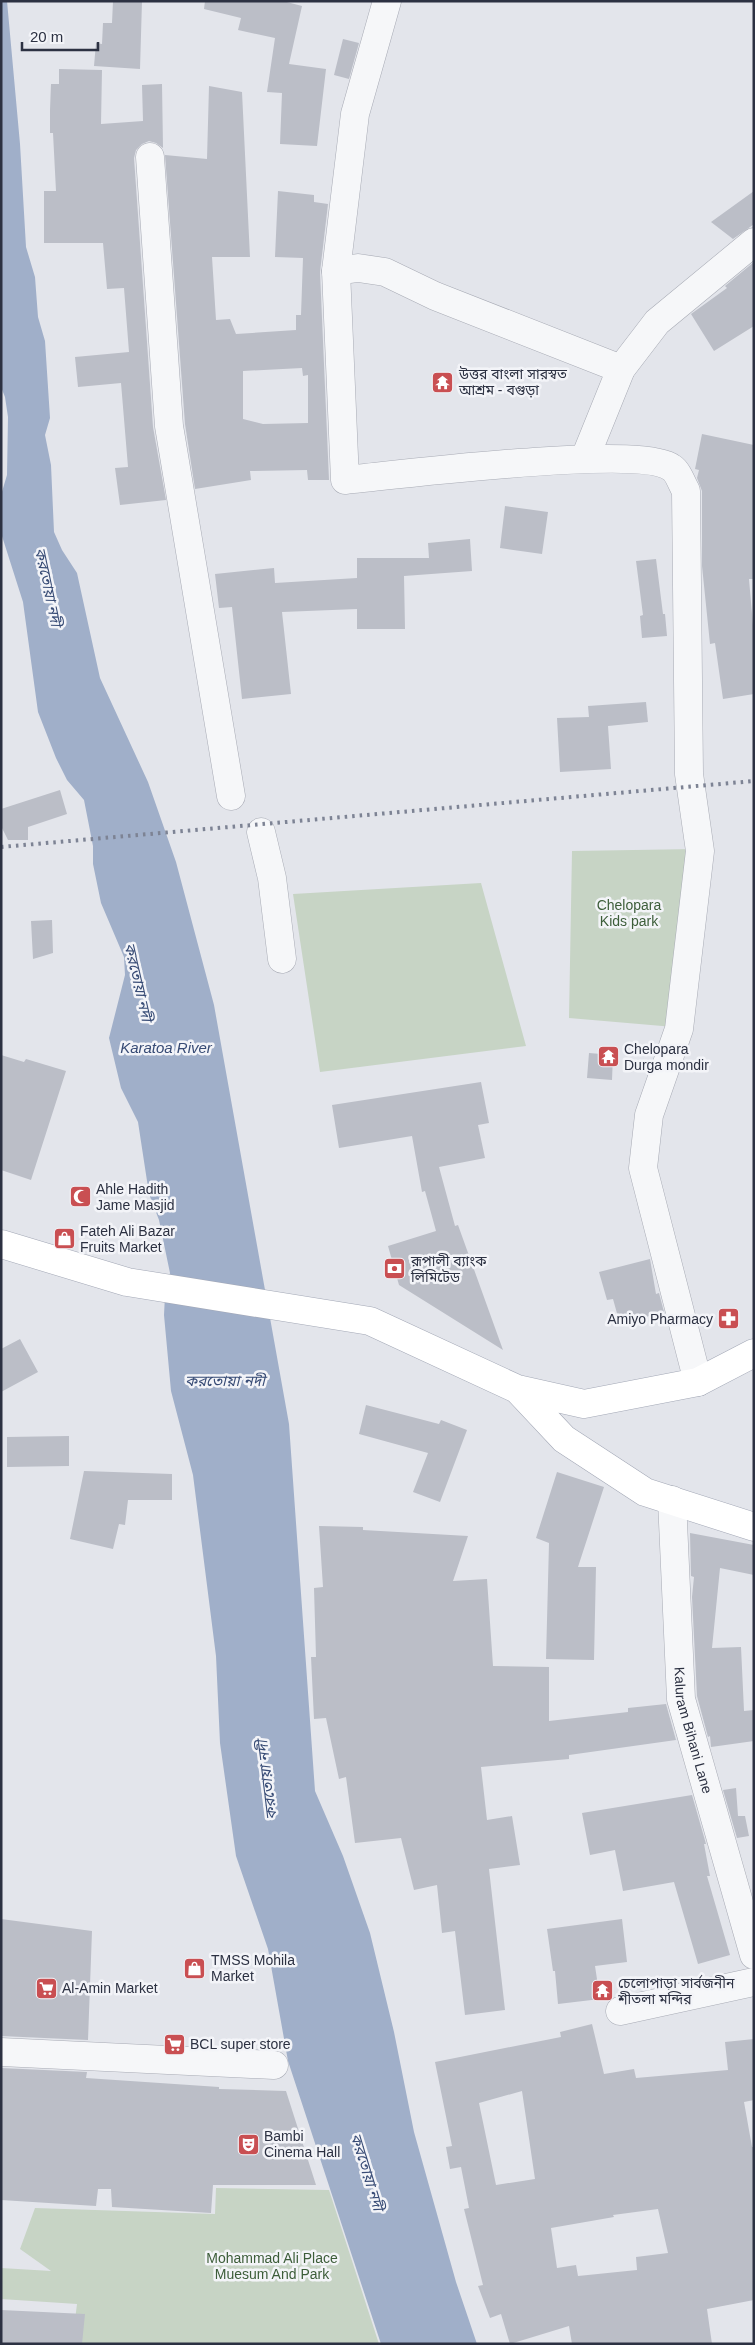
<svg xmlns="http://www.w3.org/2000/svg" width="755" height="2345" font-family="Arial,'Noto Sans Bengali',sans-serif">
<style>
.green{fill:#c7d4c5}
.water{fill:#a0afc9}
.building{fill:#bbbec7;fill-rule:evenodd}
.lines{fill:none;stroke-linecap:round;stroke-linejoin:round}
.minor-casing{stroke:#a8abb5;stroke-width:29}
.major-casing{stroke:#a3a8b6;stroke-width:29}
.minor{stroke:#f6f7f9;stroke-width:28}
.major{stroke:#fff;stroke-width:28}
.rail{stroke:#7d8394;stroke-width:4;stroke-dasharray:2.5 5;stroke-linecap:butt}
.labels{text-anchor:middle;stroke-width:5;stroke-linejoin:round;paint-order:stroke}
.poi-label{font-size:14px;fill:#2c3142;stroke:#f3f4f8;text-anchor:start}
.park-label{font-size:14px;fill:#3c5d39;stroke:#f3f4f8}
.street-label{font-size:14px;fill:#2c3142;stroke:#f3f4f8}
.water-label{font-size:15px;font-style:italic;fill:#374b75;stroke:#f3f4f8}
</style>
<rect width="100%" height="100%" fill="#e3e5eb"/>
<path class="green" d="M695 849 674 1027 569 1018 572 851Z
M481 883 526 1046 320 1072 293 894Z
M216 2188 329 2190 379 2344H72L77 2304 1 2299V2268L51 2271 20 2249 35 2208 215 2214Z"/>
<path class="water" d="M1 1H7L20 144 26 247 35 277 38 317 45 341 50 418 45 435 51 465 54 532 62 550 77 573 100 678 148 782 176 862 214 1005 289 1424 315 1791 343 1856 370 1933 394 2032 414 2132 456 2282 477 2344H381L288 2061 268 1949 236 1856 220 1743 216 1656 193 1475 171 1391 164 1315 165 1295 170 1273 159 1220 149 1194 138 1122 121 1088 109 1038 125 975 124 957 101 903 93 864V846L84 800 67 780 56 758 38 712 23 602 1 533V495L7 475 8 417 5 397 1 387Z"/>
<path class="building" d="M113 1H142L140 69 94 66 96 43 102 44 103 23H112Z
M205 1H283L302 6 289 64 326 69 317 146 280 144 282 93 267 92 275 38 238 30 241 18 204 9Z
M343 39 359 43 349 79 334 75Z
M59 69 102 70 101 124 143 121 142 85 162 84 163 148 156 143 149 141 142 144 136 150 134 158 153 427 166 500 120 505 115 468 128 467 121 383 78 387 75 357 129 352 124 288 107 289 103 243H44V191H56L53 133H50V110L51 84H59Z
M209 86 242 92 250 257H212L216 320 230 319 236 334 296 330V315H301L303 258 275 257 278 191 314 195V202L328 204 320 272 329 480H308L307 470 250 471 251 480 195 489 185 424 165 155 207 159ZM302 368 303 376 308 375V423L263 424 243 419V371Z
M754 191V224L750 227 733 239 711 222Z
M754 262V326L714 351 691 314 727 288 725 286Z
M702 434 754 445V579H749L754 637V694L723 699 715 643 710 644 702 566V491L697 478 699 470 695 469Z
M505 506 548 512 542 554 500 548Z
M470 539 472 571 404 576 405 629H357V609L282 612 291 694 242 699 232 607 219 608 215 574 274 568 275 583 357 578V558H429L428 543Z
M656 559 663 614H665L667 636 642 638 640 616 643 615 636 561Z
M646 702 648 722 608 726 611 769 560 772 557 718 589 717 588 706Z
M60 790 67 814 28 827V840H8L1 826V809Z
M52 920 53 953 33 959 31 921Z
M589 1053 613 1055 612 1080 587 1078Z
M1 1055 24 1062 26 1059 66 1071 31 1180 1 1170Z
M481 1082 489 1123 478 1125 485 1158 439 1167 455 1226 458 1225 503 1350 399 1285 388 1246 436 1231 425 1191 422 1192 412 1136 339 1148 332 1105Z
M650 1259 656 1294 659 1293 664 1312 620 1324 613 1299 607 1300 599 1272Z
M20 1339 38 1372 1 1392V1349Z
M366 1405 439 1424 441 1420 467 1430 440 1502 413 1492 428 1453 359 1434Z
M69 1436V1466L7 1467V1437Z
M84 1471 172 1474V1500H128L125 1525 119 1524 113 1549 70 1539Z
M557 1472 604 1487 578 1567H596L594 1660 546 1659 549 1543 536 1538Z
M319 1526 363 1527V1530L468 1536 453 1581 487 1579 493 1666 549 1667V1721L628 1712V1708L666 1704 676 1740 569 1755V1759L481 1767 487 1820 512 1816 520 1865 489 1869 505 2010 465 2015 455 1931 442 1933 437 1885 414 1890 401 1838 355 1843 346 1777 339 1779 326 1718 314 1719 311 1657H316L314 1588 323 1587Z
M690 1533 754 1545V1575L720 1568 712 1648 741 1647 744 1711 754 1710V1741L711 1747 710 1736 708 1737 697 1696 692 1597 694 1577 691 1576Z
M736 1788 738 1816H745L749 1836 737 1838 723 1790Z
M692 1795 706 1844H704L710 1876H707L730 1955 698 1964 674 1882 623 1891 615 1850 590 1855 582 1813Z
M1 1919 92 1931 88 2040 1 2036Z
M622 1919 627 1962 595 1966 600 1999 558 2004 555 1971H553L547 1929Z
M592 2024 604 2074 634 2069 636 2078 728 2070 725 2042 754 2039V2100L744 2102 752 2147H754V2300L707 2309 712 2344H572L569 2326 510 2344 501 2314 490 2318 478 2286 483 2285 464 2209 469 2208 461 2167 450 2169 446 2147 452 2146 435 2062 561 2037 560 2032ZM522 2091 535 2179 496 2185 479 2103ZM658 2209 668 2253 636 2257 637 2270 578 2276 576 2265 557 2268 551 2228 614 2217 613 2215Z
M1 2068 87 2072 86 2078 219 2087V2089L286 2091 316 2185H213L211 2213 112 2207 111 2189H98L96 2206 1 2200Z
M1 2310 85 2314 82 2344H1Z"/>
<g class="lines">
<defs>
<g id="minor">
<path d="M387 1 355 114 336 271 345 480C397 475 640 444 672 468 678 472 682 484 686 491L689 774 700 851 679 1029 649 1115 643 1168 698 1382"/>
<path d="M150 157 169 426 231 796"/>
<path d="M336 271 358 268 385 272 435 296 621 369"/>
<path d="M585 458 621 369 657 322 754 242"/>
<path d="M261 832 272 878 282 959"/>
<path id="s1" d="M672 1500 681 1699 754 1955"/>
<path d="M620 2011 754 1982"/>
<path d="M1 2052 274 2065"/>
</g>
<path id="major" d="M1 1244 127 1282 370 1321 517 1389 584 1404 698 1382 754 1353
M517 1389 564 1439 645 1492 754 1527"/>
</defs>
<use href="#minor" class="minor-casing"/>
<use href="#major" class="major-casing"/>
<use href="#minor" class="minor"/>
<use href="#major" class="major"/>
<path class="rail" d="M1 847 754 781"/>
</g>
<defs>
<symbol id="temple-square" viewBox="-11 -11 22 22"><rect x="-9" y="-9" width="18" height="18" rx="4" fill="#c94f52" stroke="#f3f4f8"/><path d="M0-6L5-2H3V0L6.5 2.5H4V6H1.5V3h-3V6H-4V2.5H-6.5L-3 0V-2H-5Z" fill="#fff"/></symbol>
<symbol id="mosque-square" viewBox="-11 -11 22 22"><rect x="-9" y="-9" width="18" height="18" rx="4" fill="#c94f52" stroke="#f3f4f8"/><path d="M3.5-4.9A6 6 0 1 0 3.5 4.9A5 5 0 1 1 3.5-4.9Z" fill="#fff"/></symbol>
<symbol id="shop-square" viewBox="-11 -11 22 22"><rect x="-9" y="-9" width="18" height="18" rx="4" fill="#c94f52" stroke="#f3f4f8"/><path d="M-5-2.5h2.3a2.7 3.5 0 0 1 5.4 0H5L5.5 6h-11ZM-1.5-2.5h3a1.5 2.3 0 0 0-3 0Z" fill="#fff"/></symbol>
<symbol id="bank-square" viewBox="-11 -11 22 22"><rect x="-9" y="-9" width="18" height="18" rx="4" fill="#c94f52" stroke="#f3f4f8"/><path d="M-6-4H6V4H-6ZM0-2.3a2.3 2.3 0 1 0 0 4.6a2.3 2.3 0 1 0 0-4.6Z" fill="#fff"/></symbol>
<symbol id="pharmacy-square" viewBox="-11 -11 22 22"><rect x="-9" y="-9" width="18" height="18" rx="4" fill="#c94f52" stroke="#f3f4f8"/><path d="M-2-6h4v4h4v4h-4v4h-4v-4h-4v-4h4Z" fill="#fff"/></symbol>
<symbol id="supermarket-square" viewBox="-11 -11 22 22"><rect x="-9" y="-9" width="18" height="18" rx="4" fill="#c94f52" stroke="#f3f4f8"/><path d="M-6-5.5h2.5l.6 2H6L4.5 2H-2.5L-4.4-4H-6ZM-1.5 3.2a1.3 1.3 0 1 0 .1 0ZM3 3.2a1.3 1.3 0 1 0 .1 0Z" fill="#fff"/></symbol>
<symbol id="theatre-square" viewBox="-11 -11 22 22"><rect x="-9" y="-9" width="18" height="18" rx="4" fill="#c94f52" stroke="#f3f4f8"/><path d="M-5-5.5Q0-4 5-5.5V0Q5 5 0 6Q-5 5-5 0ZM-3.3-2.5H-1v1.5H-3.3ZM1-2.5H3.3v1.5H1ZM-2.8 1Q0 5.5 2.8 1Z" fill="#fff"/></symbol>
</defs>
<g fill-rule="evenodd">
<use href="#temple-square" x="430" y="370" width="25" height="25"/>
<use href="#temple-square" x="596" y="1044" width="25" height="25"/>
<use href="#mosque-square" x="68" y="1184" width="25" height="25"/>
<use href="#shop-square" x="52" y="1226" width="25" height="25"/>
<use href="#bank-square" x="382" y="1256" width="25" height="25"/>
<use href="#pharmacy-square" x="716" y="1306" width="25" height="25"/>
<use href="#shop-square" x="182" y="1956" width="25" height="25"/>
<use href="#supermarket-square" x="34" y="1976" width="25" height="25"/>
<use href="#temple-square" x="590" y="1978" width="25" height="25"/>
<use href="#supermarket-square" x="162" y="2032" width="25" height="25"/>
<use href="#theatre-square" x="236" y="2132" width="25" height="25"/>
</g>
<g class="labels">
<g class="poi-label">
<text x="459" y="379">উত্তর বাংলা সারস্বত<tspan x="459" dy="16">আশ্রম - বগুড়া</tspan></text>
<text x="624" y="1054">Chelopara<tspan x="624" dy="16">Durga mondir</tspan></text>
<text x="96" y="1194">Ahle Hadith<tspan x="96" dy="16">Jame Masjid</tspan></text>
<text x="80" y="1236">Fateh Ali Bazar<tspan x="80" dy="16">Fruits Market</tspan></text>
<text x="411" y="1266">রূপালী ব্যাংক<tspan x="411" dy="16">লিমিটেড</tspan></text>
<text x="713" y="1324" text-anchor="end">Amiyo Pharmacy</text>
<text x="211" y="1965">TMSS Mohila<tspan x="211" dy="16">Market</tspan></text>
<text x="618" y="1988">চেলোপাড়া সার্বজনীন<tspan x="618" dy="16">শীতলা মন্দির</tspan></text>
<text x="62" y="1993">Al-Amin Market</text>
<text x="190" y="2049">BCL super store</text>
<text x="264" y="2141">Bambi<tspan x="264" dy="16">Cinema Hall</tspan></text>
</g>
<g class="park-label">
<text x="629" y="910">Chelopara<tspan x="629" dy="16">Kids park</tspan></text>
<text x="272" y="2263">Mohammad Ali Place<tspan x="272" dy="16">Muesum And Park</tspan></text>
</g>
<g class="street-label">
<text dy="5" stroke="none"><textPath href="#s1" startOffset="232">Kaluram Bihani Lane</textPath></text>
</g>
<g class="water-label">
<text transform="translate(48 587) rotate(78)" y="5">করতোয়া নদী</text>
<text transform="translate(138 982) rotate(77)" y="5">করতোয়া নদী</text>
<text x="166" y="1053">Karatoa River</text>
<text x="225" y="1386">করতোয়া নদী</text>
<text transform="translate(267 1780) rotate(-97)" y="5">করতোয়া নদী</text>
<text transform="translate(367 2172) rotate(73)" y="5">করতোয়া নদী</text>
</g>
</g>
<rect width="755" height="2345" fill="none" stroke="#2c3142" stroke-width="5"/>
<path d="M22 42v8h76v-8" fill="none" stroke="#2c3142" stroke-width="2.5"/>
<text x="30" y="42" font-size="15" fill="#2c3142" stroke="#f3f4f8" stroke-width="4" paint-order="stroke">20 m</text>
</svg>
